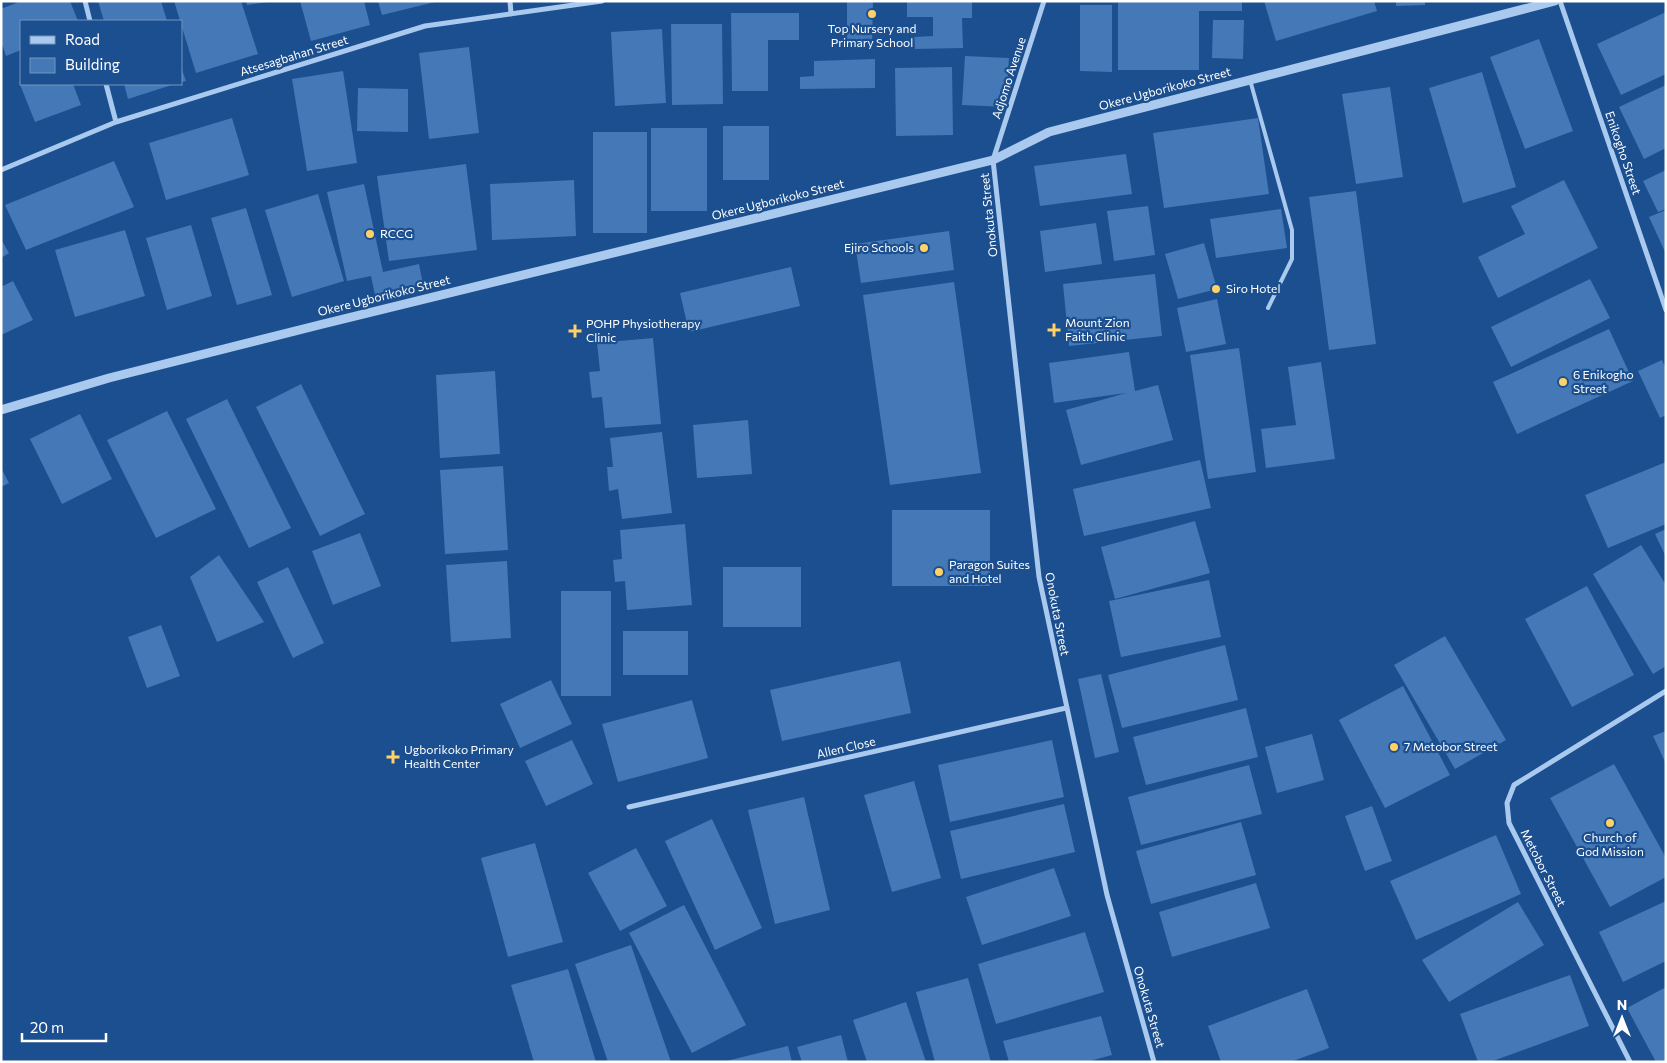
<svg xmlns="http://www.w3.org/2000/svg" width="1667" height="1063" font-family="Commissioner,sans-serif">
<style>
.building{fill:#4478b7}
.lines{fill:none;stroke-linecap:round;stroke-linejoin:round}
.service{stroke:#a9c9ee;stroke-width:4}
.minor{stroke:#a9c9ee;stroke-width:5}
.tertiary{stroke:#a9c9ee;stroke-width:9}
.poi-dot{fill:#ffd166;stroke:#1b4f8f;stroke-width:2}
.labels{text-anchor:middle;stroke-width:4.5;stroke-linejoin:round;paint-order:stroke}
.poi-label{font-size:12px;fill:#fff;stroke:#1b4f8f;text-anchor:start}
.street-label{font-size:12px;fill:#fff;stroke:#1b4f8f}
</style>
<rect width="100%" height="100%" fill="#1b4f8f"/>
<path class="building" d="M21 1H70L78 21H21V50L6 56 1 41V9Z
M98 1H161L167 21H104Z
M174 1H241L258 54 196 73Z
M246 1H268V2L247 5Z
M300 1H364L370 25 311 41Z
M378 1H435V2L382 15Z
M847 1H873L872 44H847Z
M907 1H972V18H962L963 48 915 49 914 37 933 36V17H907Z
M1118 1H1242V11H1199V70H1118Z
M1264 1H1374L1377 11 1276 41Z
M1396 1H1425V5L1396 6Z
M1080 5H1112V72L1080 71Z
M1666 12V74L1621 95 1597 44Z
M731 13H799V40H768V91H732Z
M1213 20H1244L1243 59 1212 58Z
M671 24H722L723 104 672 105Z
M662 29 666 103 615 106 611 32Z
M1539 39 1573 131 1525 149 1490 57Z
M469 47 479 133 429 139 419 53Z
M965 56 1009 58 1006 107 962 105Z
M875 59V88L800 89V77L814 76V61Z
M181 67 186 81 181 82Z
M952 67 953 135 896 136 895 68Z
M343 71 357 163 307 171 292 79Z
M1482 72 1516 187 1463 203 1429 88Z
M21 81V84H73L81 105 35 122 19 82Z
M124 84H175L128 99Z
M1666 85V148L1644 159 1619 107Z
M1390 87 1403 177 1356 184 1342 94Z
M358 88 408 89V132L357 131Z
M232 118 249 175 166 200 149 143Z
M1258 118 1269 194 1164 208 1153 133Z
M723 126H769V180H723Z
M651 128H707V211H651Z
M593 132H647V233H593Z
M1126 154 1132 194 1040 206 1034 166Z
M114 161 134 207 26 250 5 205Z
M466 164 477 250 389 261 377 176Z
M1666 170V209L1658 212 1643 181Z
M574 180 576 236 492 240 490 184Z
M1564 180 1598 248 1498 298 1478 257 1525 234 1511 206Z
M364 184 383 272 419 264 423 285 375 295 371 276 347 281 327 192Z
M1356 191 1376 344 1329 350 1309 197Z
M318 194 344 281 292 297 265 210Z
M1148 206 1155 255 1114 261 1107 211Z
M246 208 272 295 237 305 211 218Z
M1281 209 1287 248 1216 258 1210 219Z
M1666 210V254L1649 217Z
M1096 223 1102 264 1045 272 1040 231Z
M191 225 212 296 167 310 146 238Z
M125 230 145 296 75 317 55 250Z
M949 231 954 270 861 283 855 244Z
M1 239 9 253 1 258Z
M1204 243 1217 289 1178 299 1165 254Z
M791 267 800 306 689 332 680 293Z
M1155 274 1162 336 1069 346 1063 284Z
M1590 279 1610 318 1511 367 1491 327Z
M13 281 33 320 1 335V287Z
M954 282 981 473 890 485 863 295Z
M1217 299 1226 344 1186 352 1177 308Z
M1609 329 1633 381 1517 434 1493 382Z
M653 338 661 424 605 428 602 397 592 398 589 372 600 371 597 343Z
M1239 348 1256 472 1208 479 1190 355Z
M1129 352 1135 391 1158 385 1173 440 1081 465 1066 410 1126 393 1054 403 1049 363Z
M1662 360 1666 369V415L1660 418 1638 371Z
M1321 362 1335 459 1266 468 1261 429 1296 425 1288 367Z
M495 371 500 454 440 458 436 375Z
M301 384 365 514 320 536 256 407Z
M227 399 291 528 249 548 186 419Z
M167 411 216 509 156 538 107 440Z
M80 414 112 479 62 504 30 439Z
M748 420 752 474 697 478 693 425Z
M662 432 672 513 622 519 618 489 609 491 607 467H613L610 438Z
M1200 460 1211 508 1084 536 1073 489Z
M1666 462V524L1608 548 1585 495Z
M503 466 508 550 445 554 440 470Z
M1 468 9 483 1 487Z
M892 510H990V586H892Z
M1195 521 1210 573 1115 599 1101 547Z
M685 524 692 605 627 610 625 581 615 582 613 560 622 559 620 530Z
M1666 529V557L1655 534Z
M360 533 381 586 333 605 312 551Z
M1641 545 1666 585V666L1653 674 1593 574Z
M219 555 264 622 217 642 190 577Z
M507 561 511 638 451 642 446 565Z
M288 567 324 643 293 658 257 582Z
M723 567H801V627H723Z
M1209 580 1221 637 1121 657 1109 601Z
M1587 586 1634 675 1572 707 1525 619Z
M561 591H611V696H561Z
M161 625 180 676 147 688 128 637Z
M623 631H688V675H623Z
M1445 636 1506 740 1455 769 1394 665Z
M1225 645 1238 700 1122 728 1108 675Z
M900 661 911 713 782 741 770 690Z
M1101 674 1119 752 1095 758 1078 679Z
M551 680 572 724 520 748 500 704Z
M1403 686 1450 775 1385 808 1339 720Z
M692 700 708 758 618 782 602 724Z
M1246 708 1258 757 1146 785 1133 737Z
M1666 731V764L1653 736Z
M1312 734 1324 780 1277 793 1265 747Z
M572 740 593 784 546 806 525 761Z
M1052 740 1064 797 950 822 938 765Z
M1614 764 1666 858V877L1610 907 1550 798Z
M1249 765 1262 814 1141 845 1128 797Z
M914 781 941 878 892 892 864 795Z
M804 797 830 910 775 924 748 810Z
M1064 804 1075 852 961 879 950 831Z
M1372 806 1392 861 1365 871 1345 816Z
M712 819 762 928 715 950 665 841Z
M1241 822 1256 875 1151 904 1136 851Z
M1496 835 1521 894 1416 940 1390 881Z
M535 843 563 942 508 957 481 858Z
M636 848 667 906 620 931 588 873Z
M1054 868 1071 916 982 945 966 897Z
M1256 883 1270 928 1172 957 1159 912Z
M1666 901V961L1623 982 1599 932Z
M1518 902 1544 945 1449 1002 1422 960Z
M684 905 746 1025 692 1053 629 933Z
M1085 932 1104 992 996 1024 978 964Z
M631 945 671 1062H608L575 964Z
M568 969 596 1062H534L511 985Z
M1570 975 1589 1026 1490 1062H1478L1460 1014Z
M968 978 991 1062H935L916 992Z
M1666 987V1062H1656L1627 1008Z
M1307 989 1329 1048 1290 1062H1221L1208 1026Z
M906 1002 926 1062H867L853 1020Z
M1101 1016 1112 1055 1086 1062H1009L1003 1041Z
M841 1035 848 1062H802L797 1047Z
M788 1046 792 1062H726V1061Z"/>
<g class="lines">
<path class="service" d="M1250 80 1292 230V259L1268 308"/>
<path class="minor" d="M85 1 90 21
M510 1 511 14
M1044 1 993 160 1039 577 1107 895 1154 1062
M1560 1 1666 310
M106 84 116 122
M1 170 116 122 425 26 602 1
M629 807 1066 708
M1630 1062 1509 823 1507 803 1514 785 1666 691"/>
<path class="tertiary" d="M1 410 109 378 319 325 993 160 1049 132 1555 1"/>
</g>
<g class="poi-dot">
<circle cx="872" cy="14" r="5"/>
<circle cx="370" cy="234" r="5"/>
<circle cx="924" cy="248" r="5"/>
<circle cx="1216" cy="289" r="5"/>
<path d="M1051.5 322.5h5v5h5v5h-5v5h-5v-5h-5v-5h5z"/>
<path d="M572.5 323.5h5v5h5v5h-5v5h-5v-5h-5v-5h5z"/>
<circle cx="1563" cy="382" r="5"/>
<circle cx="939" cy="572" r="5"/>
<circle cx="1394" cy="747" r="5"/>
<path d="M390.5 749.5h5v5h5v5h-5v5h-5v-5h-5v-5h5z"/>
<circle cx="1610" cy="823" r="5"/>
</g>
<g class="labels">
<g class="poi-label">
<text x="872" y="33" text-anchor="middle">Top Nursery and<tspan x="872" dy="14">Primary School</tspan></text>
<text x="380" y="238">RCCG</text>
<text x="914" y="252" text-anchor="end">Ejiro Schools</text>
<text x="1226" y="293">Siro Hotel</text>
<text x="1065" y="327">Mount Zion<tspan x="1065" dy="14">Faith Clinic</tspan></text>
<text x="586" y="328">POHP Physiotherapy<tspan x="586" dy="14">Clinic</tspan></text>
<text x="1573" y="379">6 Enikogho<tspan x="1573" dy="14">Street</tspan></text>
<text x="949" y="569">Paragon Suites<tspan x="949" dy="14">and Hotel</tspan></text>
<text x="1404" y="751">7 Metobor Street</text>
<text x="404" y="754">Ugborikoko Primary<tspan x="404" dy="14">Health Center</tspan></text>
<text x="1610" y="842" text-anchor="middle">Church of<tspan x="1610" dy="14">God Mission</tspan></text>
</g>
<g class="street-label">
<text transform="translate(294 56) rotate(-17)" y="4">Atsesagbahan Street</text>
<text transform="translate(1009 78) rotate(-72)" y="4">Adjomo Avenue</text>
<text transform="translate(1165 89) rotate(-15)" y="4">Okere Ugborikoko Street</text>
<text transform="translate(1623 153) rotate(71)" y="4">Enikogho Street</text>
<text transform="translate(778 200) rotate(-14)" y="4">Okere Ugborikoko Street</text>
<text transform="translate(989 215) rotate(-96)" y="4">Onokuta Street</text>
<text transform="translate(384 296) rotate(-14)" y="4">Okere Ugborikoko Street</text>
<text transform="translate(1057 614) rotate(79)" y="4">Onokuta Street</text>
<text transform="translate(846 748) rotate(-13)" y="4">Allen Close</text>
<text transform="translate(1543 868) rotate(63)" y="4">Metobor Street</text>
<text transform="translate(1149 1007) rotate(74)" y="4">Onokuta Street</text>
</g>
</g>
<rect width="1667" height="1063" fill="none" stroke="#ffffff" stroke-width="5"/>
<rect x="20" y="20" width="162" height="65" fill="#1b4f8f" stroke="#7695bc"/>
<rect x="30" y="36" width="25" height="8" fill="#a9c9ee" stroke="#7695bc"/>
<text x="65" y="45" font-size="15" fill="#ffffff">Road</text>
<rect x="30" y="58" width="25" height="15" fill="#4478b7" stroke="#7695bc"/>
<text x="65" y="70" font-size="15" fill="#ffffff">Building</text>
<g transform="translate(1622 1018)" stroke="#1b4f8f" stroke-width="4" paint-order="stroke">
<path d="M0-4L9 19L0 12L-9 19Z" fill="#ffffff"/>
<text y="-8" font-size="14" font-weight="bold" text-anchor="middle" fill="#ffffff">N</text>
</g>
<path d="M22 1033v8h84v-8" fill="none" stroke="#ffffff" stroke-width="2.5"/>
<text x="30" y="1033" font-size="15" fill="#ffffff" stroke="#1b4f8f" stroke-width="4" paint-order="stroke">20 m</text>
</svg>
